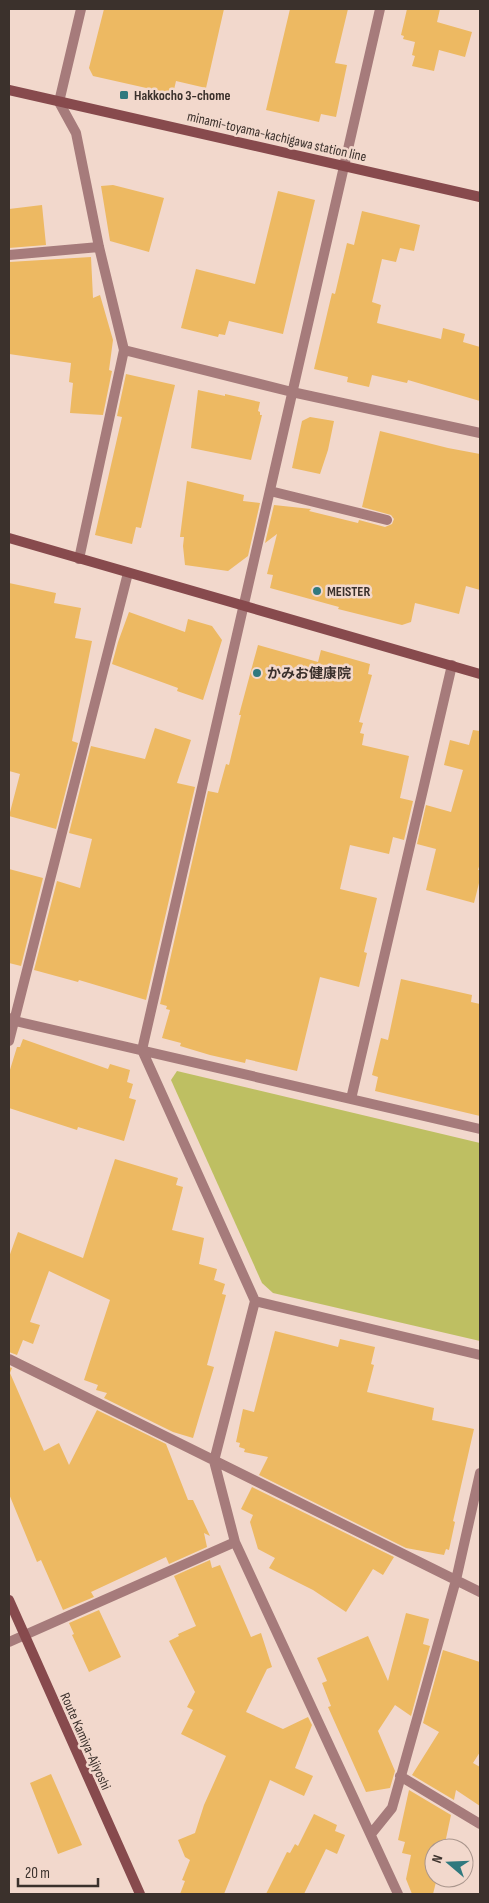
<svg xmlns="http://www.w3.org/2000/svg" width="489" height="1903" font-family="'Sofia Sans Condensed','Noto Sans JP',sans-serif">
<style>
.green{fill:#bebf62}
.building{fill:#edb962}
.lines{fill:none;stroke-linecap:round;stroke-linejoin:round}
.street{stroke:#a67b7b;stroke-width:10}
.secondary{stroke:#874a4d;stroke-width:10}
.poi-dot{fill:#30797e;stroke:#f2d8cc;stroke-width:2}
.labels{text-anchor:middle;stroke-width:5;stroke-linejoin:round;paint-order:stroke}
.poi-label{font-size:14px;font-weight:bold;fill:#3b312c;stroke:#f2d8cc;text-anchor:start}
.street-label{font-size:14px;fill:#3b312c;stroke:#f2d8cc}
</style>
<rect width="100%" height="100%" fill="#f2d8cc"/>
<path class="green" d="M177 1071 480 1143V1341L273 1293 262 1283 171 1080Z"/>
<path class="building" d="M104 9H224L206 88 176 81 173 94 93 76 89 68Z
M290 9H348L335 63 347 65 336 117 321 114 319 122 266 110Z
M407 9H440L437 22 472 32 465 57 439 50 434 71 412 66 415 56 412 55 415 42 403 39 404 36 401 35Z
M113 185 164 198 149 252 110 241 101 186Z
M278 191 315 200 283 334 229 321 225 335 219 334 218 337 181 328 196 269 255 284Z
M42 205 46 245 9 248V209Z
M362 211 420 225 414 251 400 248 396 262 382 259 372 302 381 305 377 323 441 339 443 328 465 334 463 342 480 347V401L408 380 407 383 372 375 369 387 347 382 348 377 314 369 332 293 335 294 347 243 354 245Z
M91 257 93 298 100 295 113 340 109 370 112 371 103 415 70 413 73 383 69 382 71 363 9 354V262Z
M126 374 175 385 141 528 136 527 132 544 95 535 122 417 117 416Z
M198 390 225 396V394L260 402 258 411 260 412V415H262L251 460 191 448Z
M310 417 334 421 328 450 320 474 292 468 302 421Z
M380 431 448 448 480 454V590L466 586 459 614 415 603 411 622 402 625 338 609 339 607 270 588 273 575 267 574 277 534 265 543 274 505 311 509 309 511 358 523 359 520 385 527 392 524 394 519 391 515 362 507Z
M187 481 244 495 243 501 260 503 248 556 228 571 185 565 183 546 184 537H180Z
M9 583 56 593 54 603 81 608 75 638 92 641 72 741 78 743 56 829 9 816 20 774 9 771Z
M129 612 185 632 188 619 212 626 222 640 203 700 177 691 178 688 112 664 118 642Z
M258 645 318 662 321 650 370 664 368 674 372 675 359 722 363 723 360 733 364 734 362 745 409 756 400 798 413 801 404 840 393 837 389 854 350 845 340 889 377 898 364 952 367 953 359 987 320 977 297 1071 246 1059 245 1063 210 1055 180 1046 181 1043 162 1038 170 1010 166 1009 167 1006 160 1004 208 791 218 793 226 764 229 765 241 715H239Z
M155 728 191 740 177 783 195 787 146 1000 79 980 78 982 34 970 57 881 80 888 92 839 69 833 91 746 145 759Z
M473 730 480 731V863L478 870H480V879L474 903 426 890 436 849 417 844 426 805 451 812 463 770 444 765 450 740 469 745Z
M9 869 43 878 21 966 9 963Z
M401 979 472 995 471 1002 480 1004V1116L375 1091 378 1077 372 1075 381 1038 388 1040Z
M23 1039 108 1069 110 1064 130 1070 127 1082 133 1084 129 1098 136 1100 124 1141 78 1127 77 1130 9 1108V1073L17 1047H20Z
M115 1159 178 1178 176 1185 183 1187 172 1230 204 1238 199 1264 217 1269 214 1280 225 1284 222 1294 226 1295 207 1365 214 1367 193 1438 173 1432 104 1398 107 1393 96 1390 98 1385 84 1380 110 1300 49 1271 30 1322 40 1325 33 1344 23 1340 17 1355 9 1352V1257L18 1232 83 1258Z
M275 1331 338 1347 340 1339 375 1347 371 1364 374 1365 367 1392 434 1408 432 1420 474 1429 453 1521 455 1522 449 1550 446 1549 444 1555 406 1548 259 1475 268 1457 244 1452 245 1449 239 1447 240 1443 236 1442 243 1409 254 1412Z
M9 1367 12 1368 10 1373 44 1451 59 1443 69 1465 97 1410 166 1444 188 1500H193L210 1536 204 1533 207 1547 169 1564 166 1557 91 1592 94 1597 63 1610 41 1560 37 1562 9 1494Z
M252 1487 394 1557 383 1575 373 1569 346 1612 313 1590 269 1568 275 1558 258 1549 250 1522 253 1515 241 1509Z
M210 1560 212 1568 220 1565 251 1637 261 1633 272 1667 267 1669 246 1712 283 1729 308 1717 312 1725 295 1768 313 1776 304 1796 270 1780 224 1894H180L185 1881 182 1880 190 1860 185 1857 178 1840 195 1833 204 1805 226 1756 181 1734 193 1710 187 1707 195 1692 169 1641 179 1636 178 1634 196 1626 174 1576Z
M99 1610 121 1657 89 1672 72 1635 74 1634 69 1623Z
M406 1613 429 1619 423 1644 430 1646 411 1716 395 1705 378 1731 395 1771 390 1788 366 1792 328 1707 331 1706 322 1683 327 1681 317 1658 368 1636 388 1681Z
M443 1650 480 1662V1752L473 1763 480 1767V1806L456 1790 454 1800 412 1775 439 1732 423 1723Z
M51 1774 82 1845 58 1854 30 1783Z
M409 1790 451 1815 444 1848H434V1878H437L433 1894H412L406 1879 411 1855 402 1853 405 1842 398 1840Z
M314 1814 337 1825 335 1831 345 1835 337 1854 326 1849 304 1894H266L287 1852 290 1853 295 1844 298 1846Z"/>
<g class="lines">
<path class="street" d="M81 9 59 102 76 133 99 247 124 350 292 392 480 433
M380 9 142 1050 255 1301 214 1461 235 1542 398 1894
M9 255 99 247
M270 491 387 520
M79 559 124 350
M9 1018 15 1021 480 1129
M9 1041 128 573
M351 1099 452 665
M255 1301 480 1355
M9 1359 480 1592
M9 1642 235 1542
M400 1776 480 1824
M371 1834 392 1808 456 1580 480 1473"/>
<path class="secondary" d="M9 90 480 197
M9 538 480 674
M9 1600 140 1894"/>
</g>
<g class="poi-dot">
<rect x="119" y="90" width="10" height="10" rx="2.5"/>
<circle cx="317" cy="591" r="5"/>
<circle cx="257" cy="673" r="5"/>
</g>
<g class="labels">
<g class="poi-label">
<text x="134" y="100">Hakkocho 3-chome</text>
<text x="327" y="596">MEISTER</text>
<text x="267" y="678">かみお健康院</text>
</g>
<g class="street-label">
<text transform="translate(277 136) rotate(13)" y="5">minami-toyama-kachigawa station line</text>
<text transform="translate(86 1741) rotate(66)" y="5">Route Kamiya-Ajiyoshi</text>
</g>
</g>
<rect width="489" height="1903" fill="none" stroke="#3b312c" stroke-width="20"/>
<g transform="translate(449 1863) rotate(289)"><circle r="24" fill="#f2d8cc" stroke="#a9958c"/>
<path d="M0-4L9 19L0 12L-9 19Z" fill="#30797e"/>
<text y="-8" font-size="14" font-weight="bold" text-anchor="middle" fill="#3b312c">N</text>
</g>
<path d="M18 1878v8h80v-8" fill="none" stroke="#3b312c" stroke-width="2.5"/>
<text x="25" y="1878" font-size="15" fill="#3b312c" stroke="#f2d8cc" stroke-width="4" paint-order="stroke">20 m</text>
</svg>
